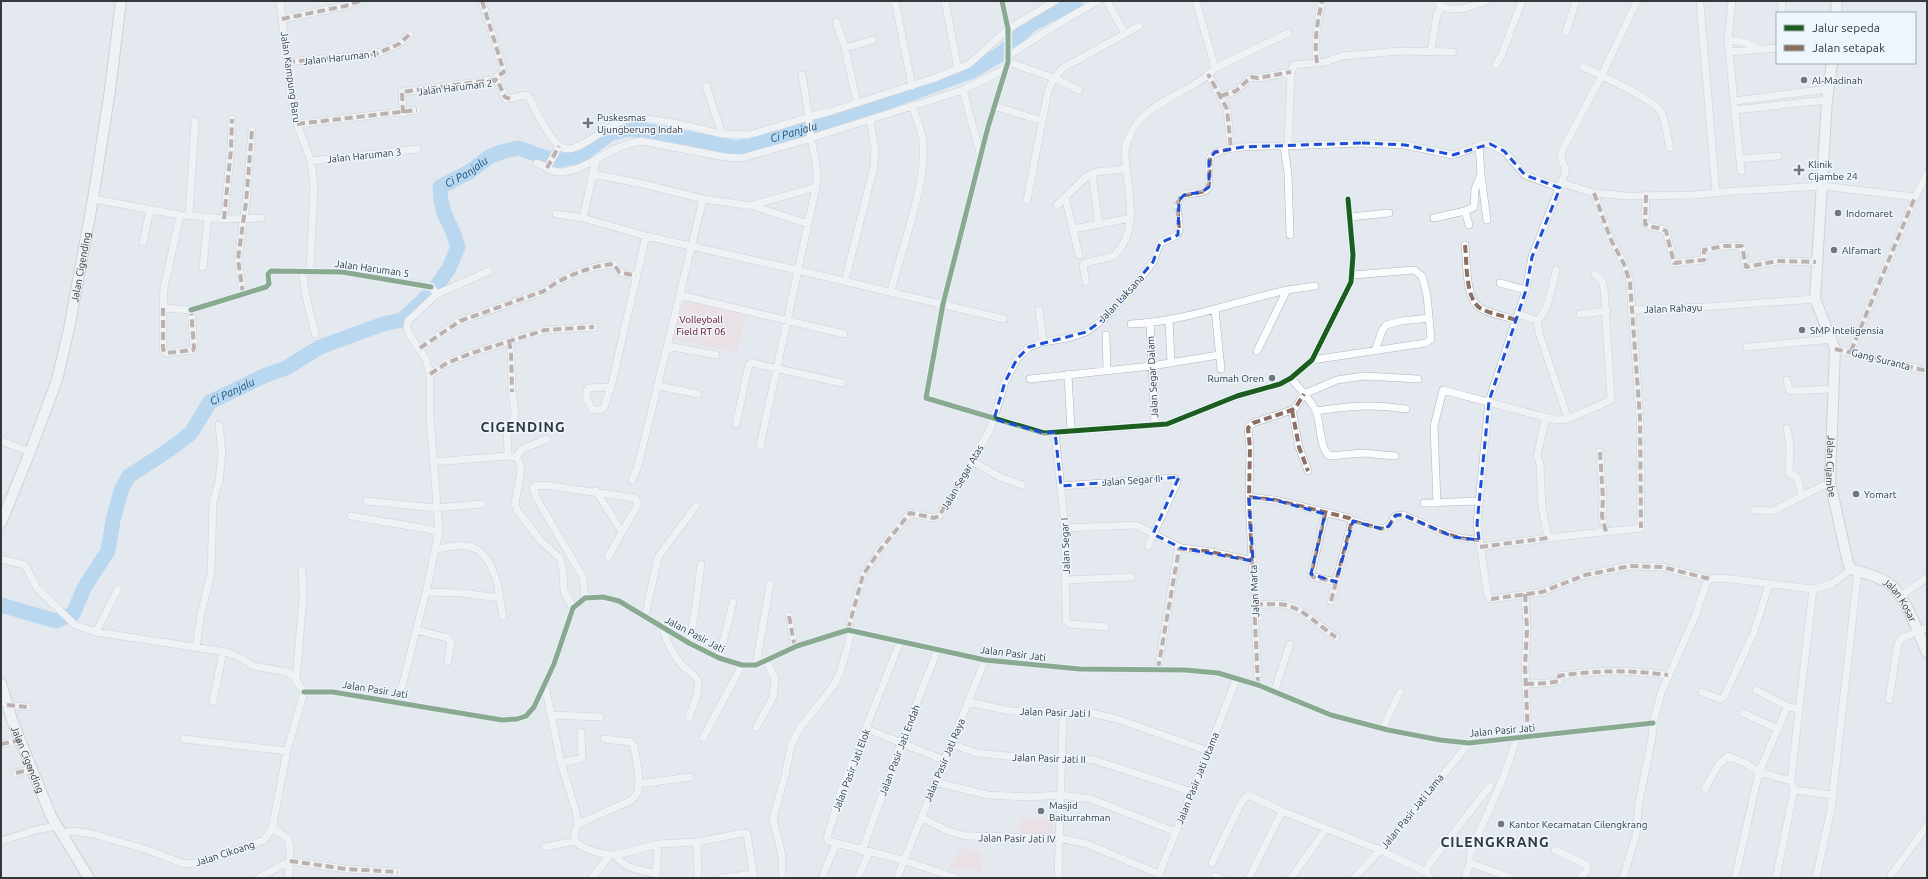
<svg xmlns="http://www.w3.org/2000/svg" width="1928" height="879" font-family="Ubuntu,sans-serif">
<style>
.green{fill:#f1d8db}
.lines{fill:none;stroke-linecap:round;stroke-linejoin:round}
.river{stroke:#88c2f2;stroke-width:15}
.street-casing{stroke:#b0b5ba;stroke-width:8}
.secondary-casing{stroke:#b0b5ba;stroke-width:12}
.street{stroke:#fbfcfd;stroke-width:7}
.secondary{stroke:#fbfcfd;stroke-width:10}
.quiet{stroke:#8d6e63;stroke-width:4;stroke-dasharray:8 4;stroke-linecap:butt}
.cycleway-casing{stroke:#eef6fd;stroke-width:8}
.cycleway{stroke:#1b5e20;stroke-width:5}
.marked{fill:none;stroke:#1d4ed8;stroke-width:3;stroke-dasharray:8 5;stroke-linejoin:round}
.poi-dot{fill:#71767b;stroke:#eef6fd;stroke-width:1.5}
.labels{text-anchor:middle;stroke-width:3;stroke-linejoin:round;paint-order:stroke}
.street-label{font-size:10px;fill:#33383d;stroke:#eef6fd}
.poi-label{font-size:10px;fill:#33383d;stroke:#eef6fd;text-anchor:start}
.park-label{font-size:10px;fill:#63041b;stroke:#eef6fd}
.water-label{font-size:11px;font-style:italic;fill:#144f7a;stroke:#eef6fd}
.district-label{font-size:14px;font-weight:bold;letter-spacing:1px;fill:#33383d;stroke:#eef6fd}
</style>
<rect width="100%" height="100%" fill="#e3e9ef"/>
<path class="green" d="M684 300 746 315 737 353 672 339Z
M1020 817 1054 819 1053 836 1019 834Z
M961 847 980 852 982 871 948 869Z"/>
<g class="lines">
<path class="river" id="s1" d="M1 605 56 621 73 614 84 588 108 551 113 520 122 488 129 476 169 450 191 433 210 402 266 375 286 368 320 347 383 324 402 320 434 290 449 268 458 247 453 232 444 213 441 201 440 187 469 172 489 157 501 152 518 148 556 161 580 156 610 134 628 129 655 132 738 148 825 123 874 107 972 71 1002 53 1030 25 1076 1"/>
<defs>
<path id="street" d="M280 1 292 103 297 124 311 161 314 188 310 270
M482 1 504 72 498 76 495 81
M895 1 912 86
M945 1 958 69
M1002 1 1008 29V62L988 127 943 304 926 398 1044 433 1167 424 1237 396 1280 384 1291 378 1312 360 1351 282 1353 255 1348 199
M1107 1 1124 32
M1438 1 1441 7C1460 12 1469 7 1486 1
M1637 1 1602 75 1562 151 1561 158 1566 171 1532 257 1526 290 1489 401 1477 524 1488 596 1491 599 1542 592 1585 575 1630 566 1662 567 1710 579
M1732 1 1728 39 1729 52 1741 171
M1780 1 1782 4V13
M1700 3 1716 193
M282 19 345 6 360 1
M836 22 845 48 857 103
M1566 32 1576 1
M1728 39 1747 43 1761 50
M845 48 873 40
M1431 51 1437 14 1441 7
M1729 52 1777 48
M1008 56 1066 19 1098 1
M287 62 376 54 399 44 410 34
M1008 62 1054 78 1079 90
M1317 63C1314 38 1317 25 1322 1
M1496 65 1502 54 1522 1
M1583 67C1598 74 1654 99 1661 112 1666 122 1667 137 1670 148
M1215 68 1288 33
M1208 74 1227 109 1231 149
M802 75 809 117 832 111 935 78 969 64 1008 29 1055 1
M706 86 722 134 748 135 809 117C808 140 820 162 816 187L760 446
M963 90 980 153
M1221 96 1236 91 1251 77 1258 78 1291 72
M1734 101 1828 89
M994 106 1042 121
M1735 110 1827 100
M403 113 402 92 492 80 498 82 506 99 525 95 529 97C535 109 553 150 568 149 578 149 592 138 601 133 609 128 616 123 625 120 646 114 699 129 722 134
M297 124 417 110
M1288 145 1291 72 1294 65 1325 62 1342 56 1401 51 1453 52
M1740 159 1778 156
M596 160 583 218 646 236 797 270 1004 319
M311 161 417 149
M537 163C542 165 548 169 553 171 573 176 595 159 611 151 621 146 630 143 641 141L725 157 742 158 805 140 963 90 1005 69
M547 168 559 146
M593 174 643 184 703 199 638 466 632 480
M1092 174 1099 225
M1481 175 1487 220
M1562 183 1594 193 1628 196 1695 195 1735 191 1823 186 1915 197
M1646 195 1645 224C1652 228 1659 227 1666 231L1674 263 1704 260V250L1725 246H1742L1746 267 1777 261 1816 262
M1065 197 1079 255
M93 199 180 215 164 288 163 308 191 310 266 287 269 284 268 274 271 271 342 272 422 285 431 287 437 294
M703 199 753 206 808 224
M1027 200 1048 91 1054 78 1063 68 1139 26
M753 205 816 187
M1057 205 1087 176 1096 172 1126 169
M1465 211 1469 225
M556 214 583 218
M186 215 224 219 261 218
M189 216 195 121
M1350 217 1389 213
M1434 218 1465 211 1474 207 1475 189 1481 174 1479 145
M224 219 231 149 232 119
M1073 229 1131 218
M1290 235 1288 174 1284 146 1362 143 1405 145 1453 155 1484 144H1490L1504 151 1525 175 1560 188
M143 242 150 210
M1465 245C1467 262 1465 298 1480 308 1490 314 1505 316 1516 320
M203 267 208 218
M302 270 306 296 315 334
M845 281 874 166 875 149 870 120
M1086 282 1083 265 1085 263 1114 256C1143 227 1125 186 1125 151 1134 100 1188 98 1215 68L1196 1
M1500 283 1526 290
M1287 290 1315 286
M891 292C901 249 926 187 923 145 923 132 916 118 912 106
M243 294 238 259 246 202 252 130
M680 295 844 334
M163 308V349L166 353 193 350 194 347 191 310
M1215 309 1221 369
M1039 310 1043 342
M1631 310 1704 307 1815 299
M1518 314 1537 321 1539 333 1568 419 1611 400 1604 288 1602 281 1595 274
M1580 314 1607 311
M1169 319 1171 363
M1537 321C1549 310 1552 286 1556 270
M1150 323 1155 425
M1131 324C1183 322 1236 301 1287 290L1257 351
M1106 335 1107 370
M667 346 716 355
M1747 347 1833 339
M420 348 460 321 544 291C563 277 589 266 614 264L619 272 636 276
M1835 349 1927 371
M1375 351 1382 331 1386 325 1401 321 1429 318
M1851 351 1915 197 1927 174
M1312 360 1426 343 1431 339 1427 295 1422 276 1414 270 1353 275
M430 374 447 363 472 353 545 330 594 327
M1068 374 1071 431
M1291 378C1299 388 1311 400 1316 411 1321 423 1319 449 1330 456L1362 453 1395 456
M1030 379 1151 366 1219 355
M1787 380 1789 389 1791 391 1833 389
M659 386 698 394
M611 387 588 388C584 396 588 402 593 410H601L604 407 611 387 646 236
M1292 410 1299 447 1308 471
M1316 411C1348 406 1373 404 1406 409
M1546 417 1537 456 1540 464 1542 507 1548 538 1641 528 1640 418 1630 283 1624 264 1611 240 1594 193
M736 424 749 364 752 363 842 383
M1787 428 1790 446 1789 473 1797 477 1802 495
M1055 432 1065 528 1066 621 1071 624 1105 627
M1 441 30 452
M1600 452 1603 498 1602 516 1606 532
M508 456 507 427 514 418 515 413 512 392 511 352 509 341
M516 457 522 449 547 439
M972 461 1000 477 1022 485
M433 462 508 456 516 457 519 461 521 471 515 503 517 510 541 541 560 558 563 573 564 591 573 608
M1061 486 1174 478 1177 482 1148 546
M596 491 622 532
M1249 497 1275 500 1349 518 1352 521 1382 529 1389 526 1395 516 1403 515C1428 525 1451 540 1479 540
M367 501 436 508 482 504
M1424 503 1479 501
M1437 503 1434 426 1443 390 1556 420 1568 419
M1754 510 1773 511 1830 482
M1325 514 1311 574 1313 577 1336 582
M351 516 439 531
M1065 528 1136 525 1181 548 1206 551 1253 561
M1480 547 1548 538
M435 550C471 540 487 546 497 583 500 594 500 605 503 616
M1 559 25 565 37 588 75 625 96 632 226 652 243 659 253 666 287 672 293 676 304 692
M1067 580 1131 577
M426 592 462 593 500 598
M1525 594 1527 630 1525 666 1528 737
M1900 596 1927 578
M585 598 583 577 537 499 533 488 535 486 544 485 635 498 638 504 608 557
M1331 601 1352 521
M1255 604C1265 605 1277 603 1286 605 1305 610 1320 627 1336 637
M789 616 795 648
M645 617 658 557 696 506
M662 627C666 639 674 657 683 666 688 671 696 674 698 682 700 693 692 707 689 718
M416 630 448 638 451 643 448 661
M848 630 863 575 880 550 910 513 934 518 939 516 966 474 991 427 1005 382 1017 359 1029 347 1043 342 1068 338 1086 332 1104 319 1138 281 1153 262 1160 243 1177 235C1184 224 1172 208 1180 198 1186 190 1201 197 1209 187V160C1213 144 1269 146 1284 146
M96 632 118 589
M900 642 841 790 827 838 828 841 836 843 903 860 956 878
M689 643 695 611 701 564
M196 647 201 614 211 574 213 502 219 481 222 453 219 425
M719 658 733 602
M756 665 770 584
M1158 669 1178 551 1181 548
M296 680 303 597 302 570
M1526 684 1549 683 1559 681V676C1595 670 1632 670 1668 675
M1258 685 1249 497 1250 448 1248 428 1253 423 1292 410 1296 407 1304 394 1337 380 1364 376 1418 379
M545 686 561 763 576 812 578 824 575 830V841C583 850 604 855 616 855 623 869 642 870 656 874
M1756 690 1789 707
M304 692H333L502 720 517 719 526 716 534 707 554 664 573 608 585 598 603 597 619 601 689 643 719 658 742 665H756L797 646 848 630 985 660 1080 669 1185 670 1218 673 1258 685 1331 715 1388 730 1440 740 1469 743 1653 723
M1274 692 1290 644
M1702 692 1719 699 1724 697 1754 632 1769 584
M1889 700 1898 643 1902 638 1927 628
M213 701 223 652
M398 702 426 592 439 531 430 417V374L426 359 409 334 407 326 408 321 437 294 489 271
M968 702 1011 711 1091 713 1117 719 1208 751
M7 705 27 707
M1743 713 1776 728
M552 715 600 717
M756 728 773 697 775 678 766 661
M867 729 944 760
M1382 729 1400 692
M703 738 742 665
M184 739 287 751
M1 744 21 740
M951 744 977 753 1017 757H1062L1094 760 1192 792
M561 763 582 758 581 732
M16 773 32 769
M934 782 988 795 1031 797 1060 795 1091 799 1176 832
M639 784 690 777
M1705 789 1718 765 1728 756 1745 763 1759 772 1791 781
M1794 790 1833 795
M921 817 948 831 966 836 1059 838 1087 844 1159 874
M578 824 630 801C646 792 636 762 634 746L631 742 604 739
M272 829C276 831 282 833 286 837 293 844 289 868 288 878
M61 834 73 831 93 834 145 849 182 863 191 864 215 858 264 840 272 829 287 751 304 692
M1 841 36 830 56 826
M697 842 743 833 747 834 754 878
M658 844 697 842 698 878
M545 847 575 841
M1555 850 1587 865 1586 872 1580 878
M862 851 901 743 938 649
M616 855 658 844 656 878
M1212 863 1241 803 1248 795 1251 796 1282 811 1380 850 1426 872 1430 878
M1470 863V854L1503 778 1517 738
M1426 872 1429 864 1490 786
M1891 875 1927 826
M1158 877 1237 678
M258 878 290 861 346 869 398 872
M592 878 610 855
M722 878 754 874
M782 878V856L773 818 785 776 791 745 800 728 834 685 841 670 852 630
M822 878 836 843
M858 878 869 852
M897 878 985 660
M1058 878 1063 712
M1214 878 1215 876 1221 878
M1249 878 1282 811
M1291 878 1326 829
M1354 878 1392 838 1469 743
M1465 878 1470 863 1512 878
M1623 878 1636 835 1639 802 1652 738 1653 723 1661 693 1694 619 1707 581 1710 579 1723 578 1813 589 1832 584 1851 569
M1735 878 1759 772 1786 710 1789 707 1798 709
M1776 878 1794 790 1791 781 1792 770 1813 589
M1816 878 1831 809 1858 571"/>
<g id="secondary">
<path d="M1836 13 1837 1"/>
<path id="s2" d="M1832 63 1827 100 1815 299 1835 349 1830 482 1848 563 1851 569C1864 573 1879 576 1891 585 1907 599 1918 633 1927 653"/>
<path id="s3" d="M1 523 30 452 57 380 69 329 93 199 110 90 121 1"/>
<path id="s4" d="M1 683 12 720 51 816 89 878"/>
</g>
</defs>
<use href="#street" class="street-casing"/>
<use href="#secondary" class="secondary-casing"/>
<use href="#street" class="street"/>
<use href="#secondary" class="secondary"/>
<path class="quiet" d="M482 1 504 72 498 76 495 81
M282 19 345 6 360 1
M287 62 376 54 399 44 410 34
M1317 63C1314 38 1317 25 1322 1
M1221 96 1236 91 1251 77 1258 78 1291 72
M403 113 402 92 492 80 498 82 505 97 510 99
M297 124 417 110
M547 168 559 146
M1594 193 1611 240 1624 264 1630 283 1640 418 1641 528
M1646 195 1645 224C1652 228 1659 227 1666 231L1674 263 1704 260V250L1725 246H1742L1746 267 1777 261 1816 262
M224 219 231 149 232 119
M1179 228 1177 204 1181 196 1205 191 1209 184 1210 156 1215 152 1231 149 1227 109 1208 74
M1465 245C1467 262 1465 298 1480 308 1490 314 1505 316 1516 320
M243 294 238 259 246 202 252 130
M163 308V349L166 353 193 350 194 347 191 310
M509 341 511 352 512 392
M420 348 460 321 544 291C563 277 589 266 614 264L619 272 636 276
M1835 349 1927 371
M1851 351 1915 197
M430 374 447 363 472 353 545 330 594 327
M1292 410 1299 447 1308 471
M1600 452 1603 498 1602 516 1606 532
M1249 497 1275 500 1349 518 1352 521 1382 529 1389 526 1395 516 1403 515C1428 525 1451 540 1479 540
M1325 514 1311 574 1313 577 1336 582
M1480 547 1548 538
M1525 594 1527 630 1525 666 1528 737
M1491 599 1542 592 1585 575 1630 566 1662 567 1710 579
M1331 601 1352 521
M1255 604C1265 605 1277 603 1286 605 1305 610 1320 627 1336 637
M789 616 795 648
M848 630 863 575 880 550 910 513 934 518 939 516 972 461
M1158 669 1179 549 1206 551 1253 561
M1526 684 1549 683 1559 681V676C1595 670 1632 670 1668 675
M1258 685 1249 497 1250 448 1248 428 1253 423 1292 410 1296 407 1304 394
M7 705 27 707
M1 744 21 740
M16 773 32 769
M290 861 346 869 398 872"/>
<defs>
<path id="cycleway" d="M1002 1 1008 29V62L988 127 943 304 926 398 1044 433 1167 424 1237 396 1280 384 1291 378 1312 360 1351 282 1353 255 1348 199
M191 310 266 287 269 284 268 274 271 271 342 272 431 287
M304 692H333L502 720 517 719 526 716 534 707 554 664 573 608 585 598 603 597 619 601 689 643 719 658 742 665H756L797 646 848 630 985 660 1080 669 1185 670 1218 673 1258 685 1331 715 1388 730 1440 740 1469 743 1653 723"/>
</defs>
<use href="#cycleway" class="cycleway-casing"/>
<use href="#cycleway" class="cycleway"/>
</g>
<path d="M0 0H1928V879H0ZM1362 143 1405 145 1453 155 1490 144 1504 151 1525 175 1560 188 1532 257 1526 290 1489 401 1477 524 1479 540 1454 537 1403 515H1396L1389 526 1382 529 1353 521 1336 582 1311 574 1325 514 1275 500 1249 497 1253 561 1181 548 1153 534 1179 477 1061 486 1055 432 1044 433 994 419 1005 382 1017 359 1029 347 1086 332 1104 319 1153 262 1160 243 1178 235 1179 200 1184 195 1202 192 1209 187V160L1215 152 1243 147Z" fill="#e3e9ef" fill-opacity=".55" fill-rule="evenodd"/>
<path class="marked" d="M1362 143 1405 145 1453 155 1490 144 1504 151 1525 175 1560 188 1532 257 1526 290 1489 401 1477 524 1479 540 1454 537 1403 515H1396L1389 526 1382 529 1353 521 1336 582 1311 574 1325 514 1275 500 1249 497 1253 561 1181 548 1153 534 1179 477 1061 486 1055 432 1044 433 994 419 1005 382 1017 359 1029 347 1086 332 1104 319 1153 262 1160 243 1178 235 1179 200 1184 195 1202 192 1209 187V160L1215 152 1243 147Z"/>
<g class="poi-dot">
<circle cx="1804" cy="80" r="4"/>
<path d="M586 117h4v4h4v4h-4v4h-4v-4h-4v-4h4z"/>
<path d="M1797 164h4v4h4v4h-4v4h-4v-4h-4v-4h4z"/>
<circle cx="1838" cy="213" r="4"/>
<circle cx="1834" cy="250" r="4"/>
<circle cx="1802" cy="330" r="4"/>
<circle cx="1272" cy="378" r="4"/>
<circle cx="1856" cy="494" r="4"/>
<circle cx="1041" cy="811" r="4"/>
<circle cx="1501" cy="824" r="4"/>
</g>
<g class="labels">
<g class="street-label">
<text transform="translate(340 57) rotate(-6)" y="4">Jalan Haruman 1</text>
<text transform="translate(291 77) rotate(82)" y="4">Jalan Kampung Baru</text>
<text transform="translate(455 87) rotate(-7)" y="4">Jalan Haruman 2</text>
<text transform="translate(364 155) rotate(-6)" y="4">Jalan Haruman 3</text>
<text dy="4" stroke="none"><textPath href="#s3" startOffset="269">Jalan Cigending</textPath></text>
<text transform="translate(372 268) rotate(8)" y="4">Jalan Haruman 5</text>
<text transform="translate(1121 298) rotate(-47)" y="4">Jalan Laksana</text>
<text transform="translate(1673 308) rotate(-2)" y="4">Jalan Rahayu</text>
<text transform="translate(1881 359) rotate(14)" y="4">Gang Suranta</text>
<text transform="translate(1152 377) rotate(-93)" y="4">Jalan Segar Dalam</text>
<text dy="4" stroke="none"><textPath href="#s2" startOffset="408">Jalan Cijambe</textPath></text>
<text transform="translate(962 477) rotate(-60)" y="4">Jalan Segar Atas</text>
<text transform="translate(1131 480) rotate(-4)" y="4">Jalan Segar II</text>
<text transform="translate(1065 546) rotate(-92)" y="4">Jalan Segar I</text>
<text transform="translate(1254 591) rotate(-93)" y="4">Jalan Marta</text>
<text dy="4" stroke="none"><textPath href="#s2" startOffset="574">Jalan Kosar</textPath></text>
<text transform="translate(695 634) rotate(28)" y="4">Jalan Pasir Jati</text>
<text transform="translate(1013 653) rotate(7)" y="4">Jalan Pasir Jati</text>
<text transform="translate(375 689) rotate(9)" y="4">Jalan Pasir Jati</text>
<text transform="translate(1055 712) rotate(2)" y="4">Jalan Pasir Jati I</text>
<text transform="translate(1502 730) rotate(-5)" y="4">Jalan Pasir Jati</text>
<text transform="translate(899 750) rotate(-69)" y="4">Jalan Pasir Jati Endah</text>
<text transform="translate(1049 758) rotate(2)" y="4">Jalan Pasir Jati II</text>
<text dy="4" stroke="none"><textPath href="#s4" startOffset="81">Jalan Cigending</textPath></text>
<text transform="translate(944 760) rotate(-67)" y="4">Jalan Pasir Jati Raya</text>
<text transform="translate(851 770) rotate(-69)" y="4">Jalan Pasir Jati Elok</text>
<text transform="translate(1197 778) rotate(-68)" y="4">Jalan Pasir Jati Utama</text>
<text transform="translate(1412 811) rotate(-51)" y="4">Jalan Pasir Jati Lama</text>
<text transform="translate(1017 838) rotate(1)" y="4">Jalan Pasir Jati IV</text>
<text transform="translate(225 853) rotate(-18)" y="4">Jalan Cikoang</text>
</g>
<g class="poi-label">
<text x="1812" y="84">Al-Madinah</text>
<text x="597" y="121">Puskesmas<tspan x="597" dy="12">Ujungberung Indah</tspan></text>
<text x="1808" y="168">Klinik<tspan x="1808" dy="12">Cijambe 24</tspan></text>
<text x="1846" y="217">Indomaret</text>
<text x="1842" y="254">Alfamart</text>
<text x="1810" y="334">SMP Inteligensia</text>
<text x="1264" y="382" text-anchor="end">Rumah Oren</text>
<text x="1864" y="498">Yomart</text>
<text x="1049" y="809">Masjid<tspan x="1049" dy="12">Baiturrahman</tspan></text>
<text x="1509" y="828">Kantor Kecamatan Cilengkrang</text>
</g>
<g class="park-label">
<text x="701" y="323">Volleyball<tspan x="701" dy="12">Field RT 06</tspan></text>
</g>
<g class="water-label">
<text dy="4" stroke="none"><textPath href="#s1" startOffset="1083">Ci Panjalu</textPath></text>
<text dy="4" stroke="none"><textPath href="#s1" startOffset="735">Ci Panjalu</textPath></text>
<text dy="4" stroke="none"><textPath href="#s1" startOffset="363">Ci Panjalu</textPath></text>
</g>
<g class="district-label">
<text x="523" y="432">CIGENDING</text>
<text x="1495" y="847">CILENGKRANG</text>
</g>
</g>
<rect width="1928" height="879" fill="none" stroke="#33383d" stroke-width="4"/>
<rect x="1776" y="12" width="140" height="52" fill="#eef6fd" stroke="#a3aab0"/>
<rect x="1784" y="25" width="20" height="6" fill="#1b5e20" stroke="#a3aab0"/>
<text x="1812" y="32" font-size="12" fill="#33383d">Jalur sepeda</text>
<rect x="1784" y="45" width="20" height="6" fill="#8d6e63" stroke="#a3aab0"/>
<text x="1812" y="52" font-size="12" fill="#33383d">Jalan setapak</text>
</svg>
